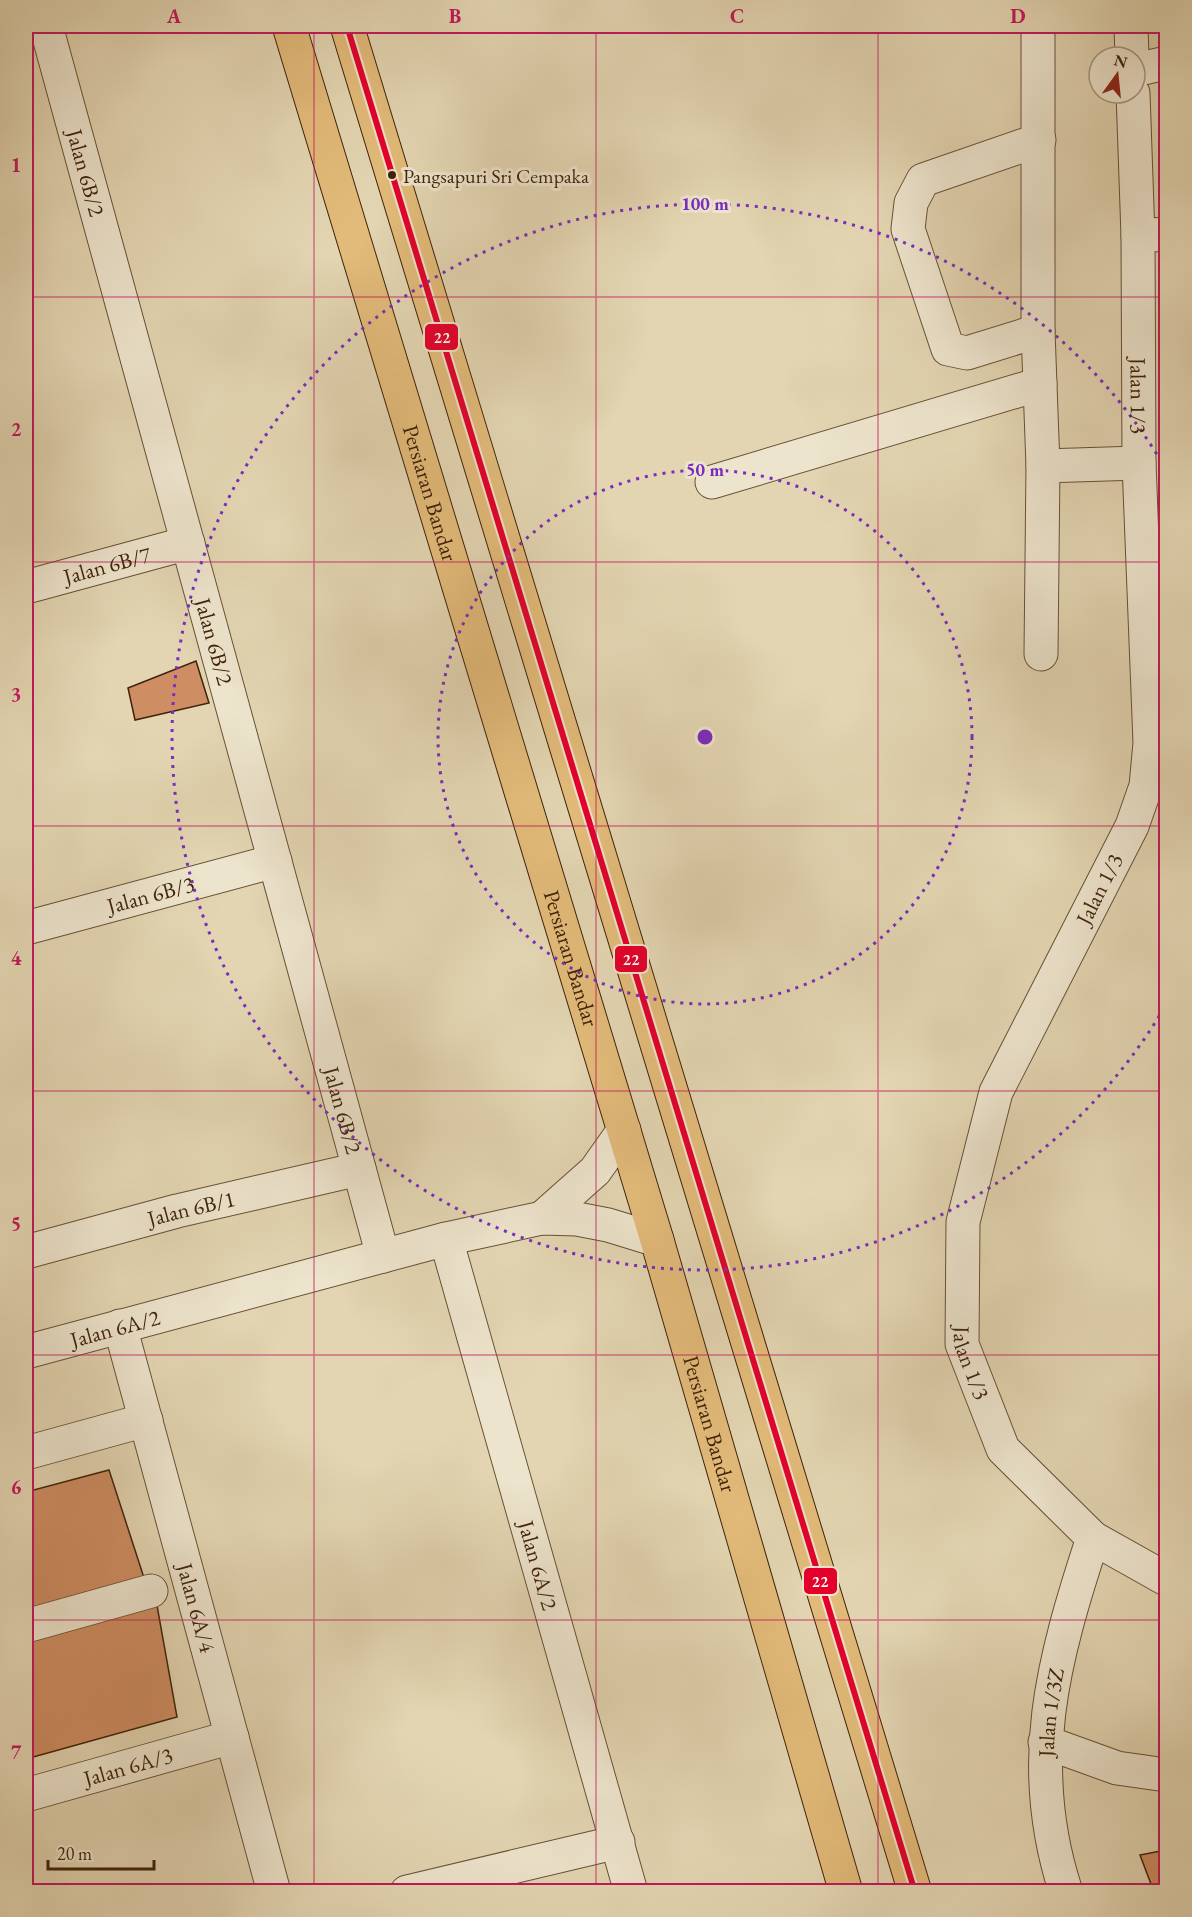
<svg xmlns="http://www.w3.org/2000/svg" width="1192" height="1917" font-family="'EB Garamond',serif">
<style>
.building{fill:#ce8d62;stroke:#3f230a;stroke-width:1.5}
.lines{fill:none;stroke-linecap:round;stroke-linejoin:round}
.minor-casing{stroke:#685034;stroke-width:35}
.major-casing{stroke:#3f230a;stroke-width:35}
.minor{stroke:#ede4cd;stroke-width:33}
.major{stroke:#e2ba79;stroke-width:33}
.bus-1-casing{stroke:#ede4cd;stroke-width:10}
.bus-1{stroke:#e4002b;stroke-width:6}
.grid{fill:none;stroke:#c2185b;stroke-width:1.5;stroke-opacity:0.55}
.ring{fill:none;stroke:#7b2cbf;stroke-width:3;stroke-dasharray:3 6}
.bus-dot{fill:#3f230a;stroke:#ede4cd;stroke-width:2}
.labels{text-anchor:middle;stroke-width:6;stroke-linejoin:round;paint-order:stroke}
.bus-label{font-size:20px;fill:#3f230a;stroke:#ede4cd;text-anchor:start}
.street-label{font-size:22px;fill:#3f230a;stroke:#ede4cd}
.centre{fill:#7b2cbf;stroke:#ede4cd;stroke-width:3}
.ring-label{font-size:18px;text-anchor:middle;font-weight:bold;fill:#7b2cbf;stroke:#ede4cd;stroke-width:6;stroke-linejoin:round;paint-order:stroke}
.line-badge{stroke:#ede4cd;stroke-width:2}
.badge-label{font-size:16px;text-anchor:middle;font-weight:bold;fill:#fff}
.neatline{fill:none;stroke:#c2185b;stroke-width:2}
.grid-label{font-size:20px;text-anchor:middle;font-weight:bold;fill:#c2185b}
</style>
<rect width="100%" height="100%" fill="#e3d5b2"/>
<filter id="stains"><feTurbulence type="fractalNoise" baseFrequency=".00333" numOctaves="4"/><feColorMatrix values="0 0 0 0 .2 0 0 0 0 .09 0 0 0 0 .02 0 0 0 .5 -.17"/></filter>
<radialGradient id="worn" r=".72"><stop offset=".6" stop-color="#630" stop-opacity="0"/><stop offset="1" stop-color="#630" stop-opacity=".3"/></radialGradient>
<path class="building" d="M196 661 209 703 135 720 128 688Z
M109 1470 146 1584 26 1617V1492Z
M156 1600 177 1717 26 1759V1635Z
M1166 1850V1892H1154L1140 1855Z"/>
<g class="lines">
<defs>
<g id="minor">
<path id="s1" d="M46 26 383 1256"/>
<path d="M1038 26V331L1043 466 1139 463"/>
<path d="M1131 26 1132 57"/>
<path d="M1135 70 1166 63"/>
<path id="s2" d="M1133 93 1138 236 1139 463 1150 743 1146 786 1132 826 996 1092 963 1222 962 1344 1003 1449 1093 1538 1166 1579"/>
<path d="M1138 236 1166 234"/>
<path d="M1038 331 967 353 948 349 908 229 911 203 923 180 1039 140"/>
<path d="M712 482 1040 384"/>
<path id="s3" d="M26 587 188 543"/>
<path d="M1041 654 1043 466"/>
<path id="s4" d="M26 928 275 861"/>
<path d="M542 1218 595 1171 624 1130"/>
<path id="s5" d="M446 1239 631 1892"/>
<path id="s6" d="M26 1252 177 1211 359 1169"/>
<path id="s7" d="M120 1326 274 1892"/>
<path id="s8" d="M26 1352 446 1239 542 1218 577 1219 608 1225 657 1240"/>
<path d="M26 1453 146 1420"/>
<path d="M26 1626 151 1591"/>
<path d="M1045 1742 1117 1768 1166 1775"/>
<path id="s9" d="M26 1795 232 1737"/>
<path d="M407 1892 618 1842"/>
<path id="s10" d="M1066 1892C1024 1765 1053 1660 1093 1538"/>
</g>
<g id="major">
<path id="s11" d="M289 26 657 1240 846 1892"/>
<path d="M347 26 915 1892"/>
</g>
</defs>
<use href="#minor" class="minor-casing"/>
<use href="#major" class="major-casing"/>
<use href="#minor" class="minor"/>
<use href="#major" class="major"/>
<defs>
<path id="bus-1" d="M347 26 915 1892"/>
</defs>
<use href="#bus-1" class="bus-1-casing"/>
<use href="#bus-1" class="bus-1"/>
</g>
<path class="grid" d="M314 26V1892M596 26V1892M878 26V1892M26 297H1166M26 562H1166M26 826H1166M26 1091H1166M26 1355H1166M26 1620H1166"/>
<g class="ring">
<circle cx="705" cy="737" r="267"/>
<path d="M1164 1008A533 533 0 1 1 1164 466"/>
</g>
<circle class="bus-dot" cx="392" cy="175" r="5"/>
<g class="labels">
<g class="bus-label">
<text x="403" y="183">Pangsapuri Sri Cempaka</text>
</g>
<g class="street-label">
<text dy="8" stroke="none"><textPath href="#s1" startOffset="152">Jalan 6B/2</textPath></text>
<text dy="8" stroke="none"><textPath href="#s2" startOffset="303">Jalan 1/3</textPath></text>
<text dy="8" stroke="none"><textPath href="#s11" startOffset="488">Persiaran Bandar</textPath></text>
<text dy="8" stroke="none"><textPath href="#s3" startOffset="84">Jalan 6B/7</textPath></text>
<text dy="8" stroke="none"><textPath href="#s1" startOffset="638">Jalan 6B/2</textPath></text>
<text transform="translate(1099 889) rotate(-63)" y="8">Jalan 1/3</text>
<text dy="8" stroke="none"><textPath href="#s4" startOffset="129">Jalan 6B/3</textPath></text>
<text dy="8" stroke="none"><textPath href="#s11" startOffset="974">Persiaran Bandar</textPath></text>
<text dy="8" stroke="none"><textPath href="#s1" startOffset="1124">Jalan 6B/2</textPath></text>
<text dy="8" stroke="none"><textPath href="#s6" startOffset="171">Jalan 6B/1</textPath></text>
<text dy="8" stroke="none"><textPath href="#s8" startOffset="92">Jalan 6A/2</textPath></text>
<text dy="8" stroke="none"><textPath href="#s2" startOffset="1311">Jalan 1/3</textPath></text>
<text dy="8" stroke="none"><textPath href="#s11" startOffset="1460">Persiaran Bandar</textPath></text>
<text dy="8" stroke="none"><textPath href="#s5" startOffset="339">Jalan 6A/2</textPath></text>
<text dy="8" stroke="none"><textPath href="#s7" startOffset="292">Jalan 6A/4</textPath></text>
<text dy="8" stroke="none"><textPath href="#s10" startOffset="182">Jalan 1/3Z</textPath></text>
<text dy="8" stroke="none"><textPath href="#s9" startOffset="106">Jalan 6A/3</textPath></text>
</g>
</g>
<circle cx="705" cy="737" r="9" class="centre"/>
<g class="ring-label">
<text x="705" y="210">100 m</text>
<text x="705" y="476">50 m</text>
</g>
<g class="line-badge">
<rect x="424" y="323" width="35" height="28" rx="6" fill="#e4002b"/>
<rect x="614" y="945" width="34" height="28" rx="6" fill="#e4002b"/>
<rect x="803" y="1567" width="35" height="28" rx="6" fill="#e4002b"/>
</g>
<g class="badge-label">
<text x="442" y="343">22</text>
<text x="631" y="965">22</text>
<text x="820" y="1587">22</text>
</g>
<rect width="1192" height="1917" fill="none" stroke="#e3d5b2" stroke-width="66"/>
<g transform="translate(1117 75) rotate(15)"><circle r="28" fill="#ede4cd" stroke="#a7977f" stroke-width="1.5"/>
<path d="M0-4.5L10 22L0 15L-10 22Z" fill="#8f2418"/>
<text y="-9" font-size="16" font-weight="bold" text-anchor="middle" fill="#3f230a">N</text>
</g>
<path d="M48 1860v9h106v-9" fill="none" stroke="#3f230a" stroke-width="3"/>
<text x="57" y="1860" font-size="18" fill="#3f230a" stroke="#ede4cd" stroke-width="4.5" paint-order="stroke">20 m</text>
<rect x="33" y="33" width="1126" height="1851" class="neatline"/>
<g class="grid-label">
<text x="174" y="23">A</text>
<text x="455" y="23">B</text>
<text x="737" y="23">C</text>
<text x="1018" y="23">D</text>
<text x="16" y="172">1</text>
<text x="16" y="436">2</text>
<text x="16" y="701">3</text>
<text x="16" y="965">4</text>
<text x="16" y="1230">5</text>
<text x="16" y="1494">6</text>
<text x="16" y="1759">7</text>
</g>
<rect width="100%" height="100%" filter="url(#stains)"/>
<rect width="100%" height="100%" fill="url(#worn)"/>
</svg>
